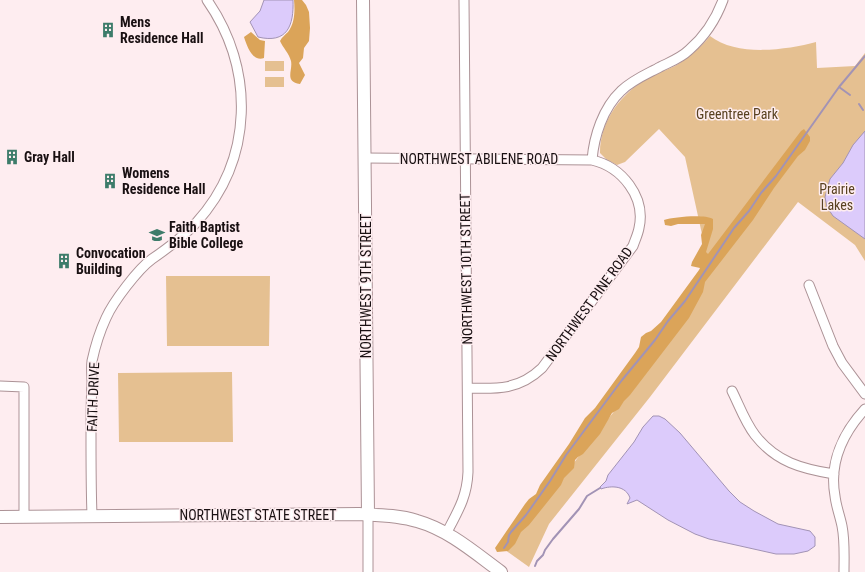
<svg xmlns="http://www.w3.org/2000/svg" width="865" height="572" font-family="'Roboto Condensed',sans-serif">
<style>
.green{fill:#e5c091}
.forest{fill:#dba459}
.water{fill:#dccbfb;stroke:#a293b5}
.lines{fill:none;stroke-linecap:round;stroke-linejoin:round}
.stream{stroke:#a293b5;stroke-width:2}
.street-casing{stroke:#ac9296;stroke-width:11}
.secondary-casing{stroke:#ac9296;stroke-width:14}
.street{stroke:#fff;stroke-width:9}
.secondary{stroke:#fff;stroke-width:12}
.labels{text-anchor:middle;stroke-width:3;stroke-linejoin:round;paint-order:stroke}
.poi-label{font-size:14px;font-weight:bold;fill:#191012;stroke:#feedf0;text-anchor:start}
.park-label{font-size:14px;fill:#594121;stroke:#feedf0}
.street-label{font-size:14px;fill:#191012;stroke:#feedf0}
</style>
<rect width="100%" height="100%" fill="#feedf0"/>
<path class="green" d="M710 36C737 57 786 50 816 42L817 68 855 66 865 53V261L855 245 798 202 650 397 549 524 529 567 501 547 554 490 590 441 626 397 709 266 685 157 659 129 625 162 617 165 606 159 600 153C600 120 622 92 650 77 658 73 667 70 675 66 688 58 700 48 710 36Z
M265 61H284V71H265Z
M265 77H284V87H265Z
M166 276H270L269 346H167Z
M232 372 233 442H119L118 373Z"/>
<path class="forest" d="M294 0H302L306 5 309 12 310 28 309 41 304 48 303 58 299 63 305 75 300 84C284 81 293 71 291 61 289 53 283 48 280 41 282 37 285 35 288 32 295 23 295 10 294 0Z
M251 32 260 40 265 41 264 58C252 62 247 46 244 37Z
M804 129 810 137V141L805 150 798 156 774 188 753 220 705 282 703 292 689 318 630 395 624 401 619 409 612 413 600 434 583 454 578 457 575 460 574 468 564 478 561 485 529 525 521 532 515 544 508 551 497 552 495 548 525 504 529 499 536 494 540 485 569 444 585 418 595 408 635 353 639 347 641 337 646 333 651 331 661 322 699 270 700 268 691 266 692 262 702 244 701 235 705 224H678L671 226 665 225 664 220C674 217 704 214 713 219V229L706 252 708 254 801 131Z"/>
<path class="water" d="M264 0H293C294 26 287 44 258 37L250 22 260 11Z
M865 131V239L833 216 827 207 825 197 830 179 843 163 853 145Z
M653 416H659L665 419 680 433 729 491 740 502 754 511 778 524 810 531 815 537V546L808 551 794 554H776L709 539 695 534 668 520 637 500 627 504 630 498C626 486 612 485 601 489L600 487 606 481 608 475 634 442 643 427Z"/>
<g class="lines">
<path class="stream" d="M839 87 850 95
M859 104 863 110
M504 548 508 542 509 535 511 532 526 515 550 481 566 455 622 380 655 340 668 321 685 301 734 228 749 211 761 193 776 176 839 87 865 56
M535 566 537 561 543 555 545 550 553 539 579 509 587 496 600 488"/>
<defs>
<path id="street" d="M365 158 592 160C622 167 646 197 639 228 638 234 635 240 633 246L542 368C519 390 497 389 468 388
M592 160C594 136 603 108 621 91 632 80 647 74 660 67 670 62 681 58 689 50 704 37 716 19 723 0
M809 285 833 346 842 363 865 394
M0 386 24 387V517
M732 391C739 405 745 422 755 435 776 462 802 469 834 474
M92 515C91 489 91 463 91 437 91 419 91 401 92 382 92 376 91 368 92 361 95 347 100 331 106 318 113 302 138 269 152 259 168 248 183 237 196 223 254 159 255 69 207 0
M368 515V572
M446 534C458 511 467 497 468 472L464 0
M844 572C844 557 845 541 842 526 840 516 836 506 835 496 829 463 843 433 865 409"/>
<path id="secondary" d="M363 0 368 515
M0 517 359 514C378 515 398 515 417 521 449 530 475 553 501 572"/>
</defs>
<use href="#street" class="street-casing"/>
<use href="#secondary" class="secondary-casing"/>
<use href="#street" class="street"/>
<use href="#secondary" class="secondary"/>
</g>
<defs>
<symbol id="building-bare" viewBox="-9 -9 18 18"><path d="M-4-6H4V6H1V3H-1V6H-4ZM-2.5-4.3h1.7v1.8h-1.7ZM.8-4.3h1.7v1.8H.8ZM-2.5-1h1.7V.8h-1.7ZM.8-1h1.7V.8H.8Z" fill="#3d7c6a" stroke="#feedf0" stroke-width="2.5" paint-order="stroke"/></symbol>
<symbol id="university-bare" viewBox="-9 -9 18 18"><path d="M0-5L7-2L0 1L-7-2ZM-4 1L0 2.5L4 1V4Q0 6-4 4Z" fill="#3d7c6a" stroke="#feedf0" stroke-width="2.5" paint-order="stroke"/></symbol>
</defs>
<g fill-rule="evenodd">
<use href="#building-bare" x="97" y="19" width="22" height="22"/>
<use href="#building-bare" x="1" y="146" width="22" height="22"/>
<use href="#building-bare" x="99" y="170" width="22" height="22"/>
<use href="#university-bare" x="146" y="224" width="22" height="22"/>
<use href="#building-bare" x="53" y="250" width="22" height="22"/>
</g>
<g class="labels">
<g class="poi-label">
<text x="120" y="27">Mens<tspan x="120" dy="16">Residence Hall</tspan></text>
<text x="24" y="162">Gray Hall</text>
<text x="122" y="178">Womens<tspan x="122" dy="16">Residence Hall</tspan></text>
<text x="169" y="232">Faith Baptist<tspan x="169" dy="16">Bible College</tspan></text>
<text x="76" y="258">Convocation<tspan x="76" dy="16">Building</tspan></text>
</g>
<g class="park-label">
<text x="737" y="119">Greentree Park</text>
<text x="837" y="194">Prairie<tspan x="837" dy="16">Lakes</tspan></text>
</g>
<g class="street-label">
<text x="479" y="164">NORTHWEST ABILENE ROAD</text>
<text transform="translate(466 269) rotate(-91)" y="5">NORTHWEST 10TH STREET</text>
<text transform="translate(366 286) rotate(-90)" y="5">NORTHWEST 9TH STREET</text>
<text transform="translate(589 304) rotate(-54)" y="5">NORTHWEST PINE ROAD</text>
<text transform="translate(93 397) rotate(-88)" y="5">FAITH DRIVE</text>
<text x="258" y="520">NORTHWEST STATE STREET</text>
</g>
</g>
</svg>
